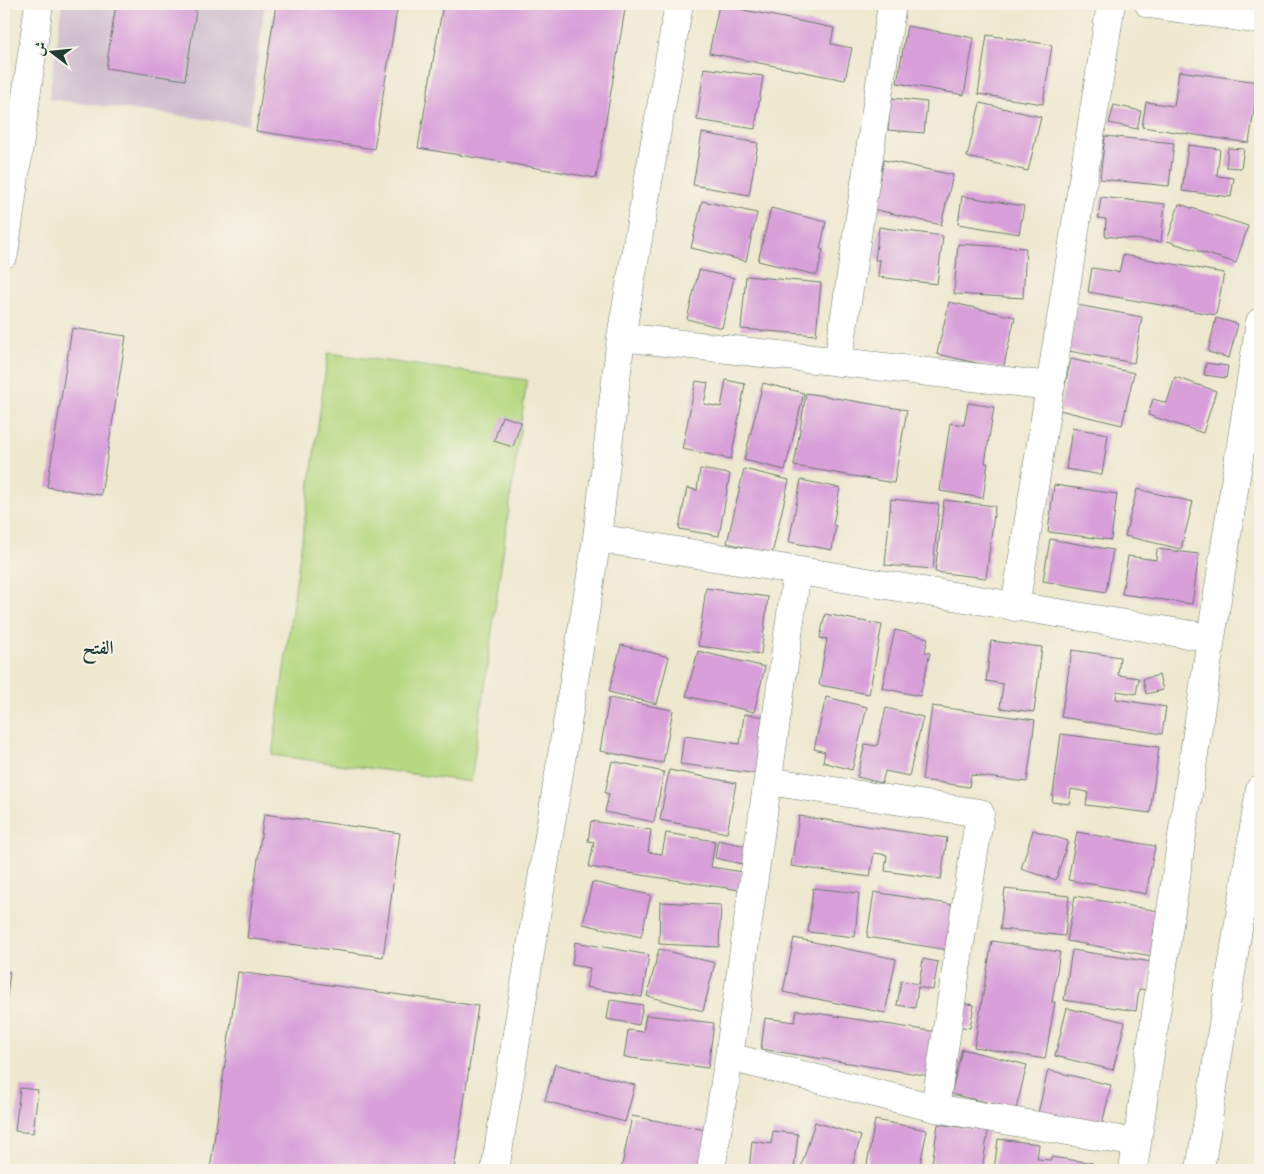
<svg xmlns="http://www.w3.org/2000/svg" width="1264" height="1174" font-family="'Sorts Mill Goudy',Amiri,serif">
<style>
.industrial{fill:#cfbdce}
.green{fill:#b6d881;stroke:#6a8a5a}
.building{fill:#d89fd9}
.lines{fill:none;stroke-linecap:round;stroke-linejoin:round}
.minor-casing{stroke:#67796a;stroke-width:29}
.minor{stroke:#fff;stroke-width:28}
.labels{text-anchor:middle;stroke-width:4;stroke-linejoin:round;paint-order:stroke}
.neighbourhood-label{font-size:19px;font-weight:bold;fill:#1f3d34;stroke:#f7f3e8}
</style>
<rect width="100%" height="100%" fill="#f7f3e8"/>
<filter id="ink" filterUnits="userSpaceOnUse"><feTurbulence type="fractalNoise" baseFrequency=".02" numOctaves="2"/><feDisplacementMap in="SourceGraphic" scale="10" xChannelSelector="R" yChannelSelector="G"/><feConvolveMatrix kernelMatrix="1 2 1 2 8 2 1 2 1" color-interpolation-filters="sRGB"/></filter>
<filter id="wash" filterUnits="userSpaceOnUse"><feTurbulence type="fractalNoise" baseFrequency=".0096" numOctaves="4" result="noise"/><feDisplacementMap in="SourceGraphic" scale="20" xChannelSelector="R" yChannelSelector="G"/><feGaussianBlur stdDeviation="1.12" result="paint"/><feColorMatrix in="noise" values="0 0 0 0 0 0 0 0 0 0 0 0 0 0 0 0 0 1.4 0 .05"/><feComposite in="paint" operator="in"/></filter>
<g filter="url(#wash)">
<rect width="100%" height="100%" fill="#eee8cf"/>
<path class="industrial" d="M62 4H265L249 125 49 99Z"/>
<path class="green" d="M328 353 527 380 471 782 272 755Z"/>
<g id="blocks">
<path class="building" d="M116 4H197L185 80 106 68Z
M276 4H398L374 149 256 131Z
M443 4H626L596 178 418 148Z
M719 5 834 28 831 44 852 48 845 80 709 53Z
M907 26 974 38 964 95 897 83Z
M987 35 1052 45 1043 104 978 94Z
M704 68 763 76 755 129 697 120Z
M1179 71 1258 82 1249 143 1142 127 1146 102 1174 106Z
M891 98 927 102 924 133 888 130Z
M980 103 1041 117 1028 171 967 157Z
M1114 105 1141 111 1137 129 1109 123Z
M702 133 758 143 749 195 693 185Z
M1105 136 1174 143 1169 186 1100 179Z
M1188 145 1220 149 1217 176 1234 178 1231 197 1182 191Z
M1228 148 1244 149 1241 168 1226 167Z
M884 160 953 175 941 225 873 209Z
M962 196 1024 206 1019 234 958 224Z
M1101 197 1165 204 1161 242 1105 236 1106 219 1098 218Z
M702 201 757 213 746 261 691 248Z
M1179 204 1248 226 1236 263 1167 241Z
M771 208 826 222 820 249 823 250 817 275 758 261Z
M879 227 943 236 937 284 878 277 880 260H875Z
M958 244 1026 248 1023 298 954 294Z
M1123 255 1224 273 1216 315 1088 292 1092 268 1119 272Z
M699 270 734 278 722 328 687 319Z
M746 276 821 283 816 335 741 329Z
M949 302 1015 317 1003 369 937 354Z
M1077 305 1142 317 1134 363 1069 351Z
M1216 318 1238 324 1229 358 1208 352Z
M72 328 126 336 101 495 47 487Z
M1071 359 1134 373 1122 425 1059 410Z
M1206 363 1228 366 1226 378 1204 375Z
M1175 377 1216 391 1203 433 1148 415 1153 399 1167 403Z
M726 380 745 384 731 459 682 449 696 381 708 383 704 404 721 407Z
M763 383 804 393 785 470 744 460Z
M806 393 907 410 894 483 794 466Z
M968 403 994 407 985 463H988L983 498 940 491 950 423 964 425Z
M502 416 521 422 513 447 494 441Z
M1072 428 1108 434 1102 475 1066 469Z
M700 469 730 474 719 536 679 529 687 488 697 490Z
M744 469 789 480 772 554 727 543Z
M801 480 840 488 833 525 836 526 832 550 789 542Z
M1054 485 1117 494 1111 540 1048 532Z
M1137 489 1193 502 1181 549 1125 536Z
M891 499 939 504 933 569 885 565Z
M944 500 995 506 986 578 935 572Z
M1050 539 1113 550 1106 592 1043 581Z
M1157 549 1199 554 1192 604 1122 594 1128 556 1156 560Z
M706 588 768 597 761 654 698 646Z
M825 614 882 625 869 694 819 685 827 639 820 638Z
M895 630 928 638 925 652 930 653 920 696 882 688Z
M991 641 1042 647 1034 712 1000 708 1003 684 986 681Z
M621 645 669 657 657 704 609 692Z
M1072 650 1120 657 1118 675 1139 678 1136 694 1117 691 1116 699 1166 707 1162 734 1061 717Z
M698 651 765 667 754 712 686 696Z
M1159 675 1163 690 1146 694 1143 679Z
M826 697 867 707 852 770 823 762 825 752 814 749Z
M609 698 673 710 663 763 600 751Z
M932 706 1035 720 1027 782 971 775 969 787 922 780Z
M886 708 923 717 909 776 885 771 882 783 857 777 865 744 877 746Z
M744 714 767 717 759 774 680 764 684 736 740 744Z
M1061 734 1159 747 1150 813 1086 805 1088 792 1071 789 1069 804 1052 802Z
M612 761 664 772 654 822 605 812 609 794 605 793Z
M669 770 736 783 727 833 660 820Z
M264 814 400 833 383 957 247 938Z
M799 816 947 838 941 879 885 871 887 855 874 853 870 877 791 866Z
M591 821 651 830 648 852 662 854 666 833 715 841 711 867 742 872 740 890 589 867 594 842 588 841Z
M1033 830 1068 841 1056 880 1021 869Z
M1077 832 1155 846 1146 894 1068 880Z
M718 840 746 846 742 864 715 858Z
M592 882 651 895 641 937 583 924Z
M813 888 859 893 855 937 808 932Z
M1005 889 1069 896 1065 936 1000 929Z
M874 892 955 905 948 950 867 937Z
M1075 896 1158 911 1153 935 1161 936 1158 957 1067 941Z
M660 902 721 905 719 947 659 944Z
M794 938 896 959 885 1013 783 992Z
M992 941 1060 952 1052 1002H1055L1045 1059 974 1047Z
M575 942 649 955 642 997 586 987 590 968 572 965Z
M659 949 715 963 703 1011 647 996Z
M1072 950 1152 962 1147 990 1139 989 1136 1011 1064 1000Z
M923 959 938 962 933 990 918 987 915 1008 897 1005 901 981 919 984Z
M4 971 10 972 5 1011 4 1010Z
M238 972 478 1006 454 1170H210Z
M610 1000 643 1005 639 1025 607 1019Z
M960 1003 974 1005 970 1028 956 1026Z
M1067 1008 1125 1022 1113 1070 1055 1056Z
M797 1010 937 1032 930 1076 761 1049 765 1018 795 1022Z
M646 1015 714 1023 708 1068 624 1057 628 1030 643 1032Z
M962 1049 1027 1065 1016 1109 951 1094Z
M555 1064 635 1085 625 1122 545 1101Z
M1048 1070 1111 1085 1101 1129 1038 1113Z
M20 1088 38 1090 33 1133 15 1131Z
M632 1116 716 1132 709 1170H621Z
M875 1120 927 1130 919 1170H866Z
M815 1122 861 1136 851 1170H800Z
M938 1124 988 1131 982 1170H931Z
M773 1131 798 1134 794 1170H749L752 1141 771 1144Z
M998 1139 1039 1144 1037 1159 1051 1160V1157L1093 1163 1092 1170H994Z"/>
</g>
</g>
<g filter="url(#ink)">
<use href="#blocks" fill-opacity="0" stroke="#67796a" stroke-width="1"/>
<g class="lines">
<defs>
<path id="minor" d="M1149 4 1260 20
M4 254 39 4
M621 337 1051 386
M838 362 892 4
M597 538 1211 638
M1015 607 1111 4
M768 781 980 813 935 1108
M729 1057 935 1108 1137 1143
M495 1170 597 538 621 337 679 4
M711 1170 729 1057 797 571
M1133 1170 1211 638 1260 322
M1200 1170 1260 789"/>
</defs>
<use href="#minor" class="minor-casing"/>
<use href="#minor" class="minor"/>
</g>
</g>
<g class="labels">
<g class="neighbourhood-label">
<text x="98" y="654">الفتح</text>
</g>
</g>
<rect width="1264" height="1174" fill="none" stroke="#f7f3e8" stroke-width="20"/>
<g transform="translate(52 52) rotate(286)" stroke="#f7f3e8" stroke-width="4" paint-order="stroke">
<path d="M0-4L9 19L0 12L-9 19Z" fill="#1f3d34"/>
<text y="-8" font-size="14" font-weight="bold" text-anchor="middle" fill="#1f3d34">ش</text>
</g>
</svg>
